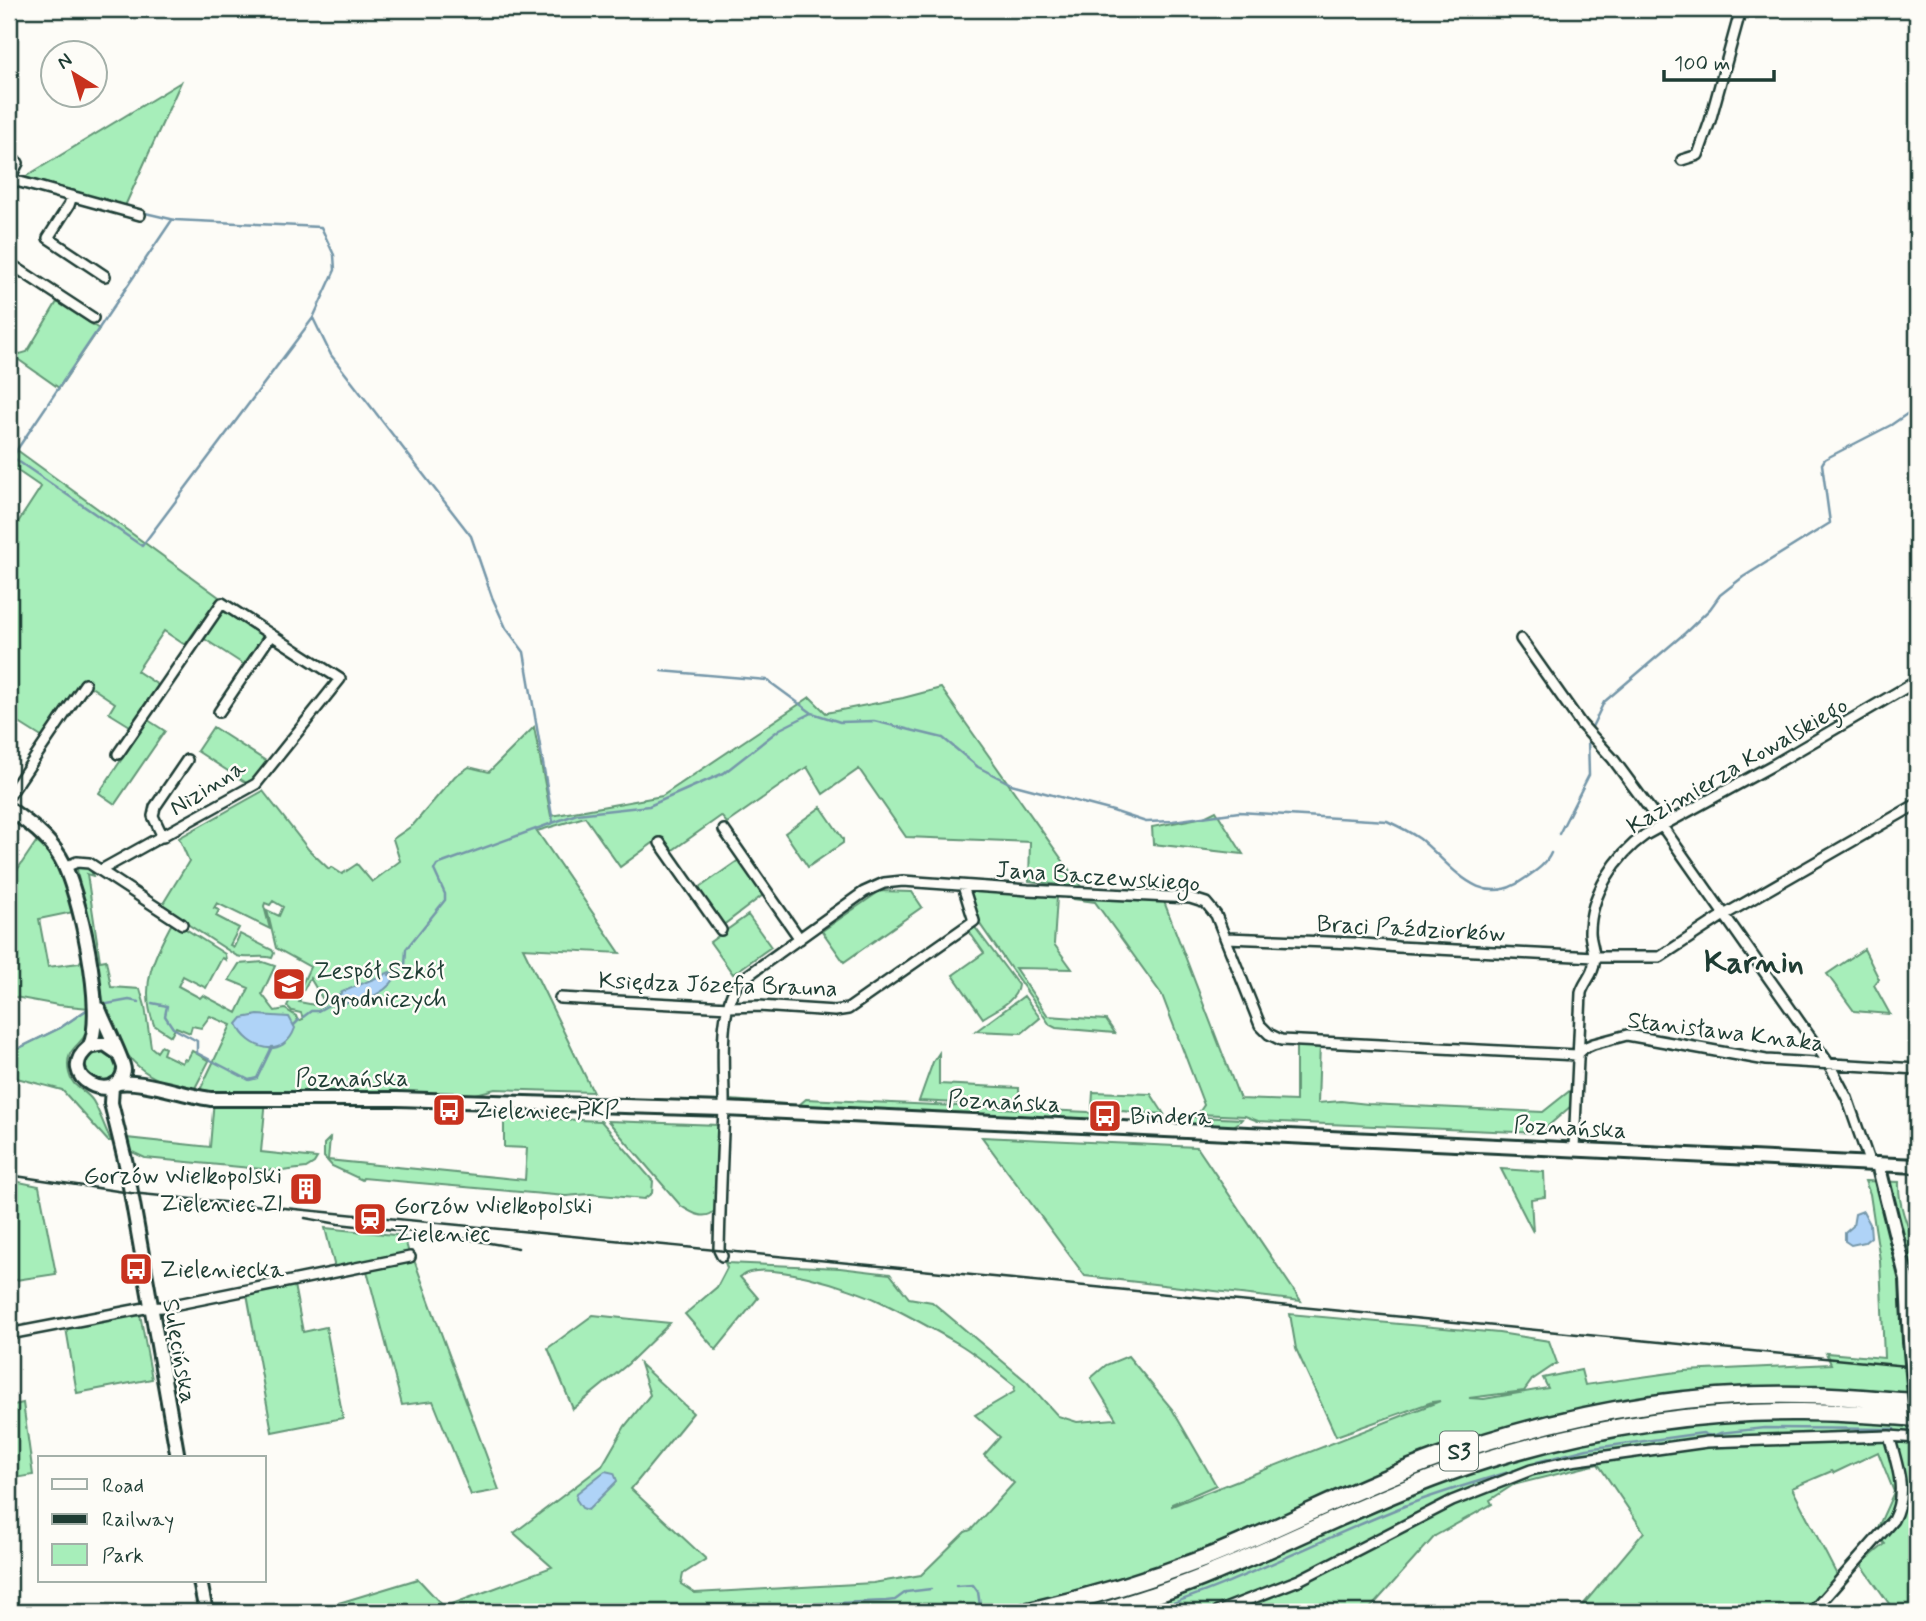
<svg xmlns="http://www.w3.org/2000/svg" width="1926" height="1621" font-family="Mynerve,sans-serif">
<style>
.green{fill:#a7eeba;stroke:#639677;stroke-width:2}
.water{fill:#afd3f7;stroke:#7597a9;stroke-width:2}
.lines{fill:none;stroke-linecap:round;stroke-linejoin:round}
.stream{stroke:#7597a9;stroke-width:2.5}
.street-casing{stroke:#1f3d34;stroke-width:14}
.secondary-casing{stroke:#1f3d34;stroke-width:18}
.highway-casing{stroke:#1f3d34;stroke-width:21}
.street{stroke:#fdfcf7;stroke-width:9}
.secondary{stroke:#fdfcf7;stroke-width:12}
.highway{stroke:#fdfcf7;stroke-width:16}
.rail{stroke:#1f3d34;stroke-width:2.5}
.secondary-bridge-casing{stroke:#1f3d34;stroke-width:18;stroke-linecap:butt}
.secondary-bridge{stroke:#fdfcf7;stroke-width:12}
.labels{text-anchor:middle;stroke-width:5;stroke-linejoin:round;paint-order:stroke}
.shield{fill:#fdfcf7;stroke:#62766e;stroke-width:2}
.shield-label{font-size:23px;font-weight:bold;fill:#1f3d34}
.street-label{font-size:24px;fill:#1f3d34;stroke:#fdfcf7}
.poi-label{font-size:24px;fill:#1f3d34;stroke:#fdfcf7;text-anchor:start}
.district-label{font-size:32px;font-weight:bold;fill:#1f3d34;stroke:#fdfcf7}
</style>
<rect width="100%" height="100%" fill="#fdfcf7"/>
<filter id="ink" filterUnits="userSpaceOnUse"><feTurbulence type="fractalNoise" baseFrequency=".0143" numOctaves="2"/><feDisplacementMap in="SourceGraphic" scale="14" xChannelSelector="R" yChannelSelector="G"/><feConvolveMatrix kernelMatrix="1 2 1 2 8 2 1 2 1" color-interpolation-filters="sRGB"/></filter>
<g filter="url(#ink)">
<path class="green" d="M181 82 125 206 25 177Z
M57 302 99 329 59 388 9 353V346L20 354 27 352Z
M17 450 219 597 185 645 164 631 137 671 158 685 130 726 109 713 115 703 82 681 43 738 16 721 9 731V536L41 487 9 465Z
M224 608 263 633 264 640 246 666 203 638Z
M941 688 1082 888 1029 881 1030 842 906 837 859 769 823 794 807 767 727 823 721 816 670 852 660 838 620 867 585 817 537 831 620 953 523 948 593 1092 495 1089 476 1094 219 1092 200 1090 231 1025 210 1016 201 1028 192 1026 190 1033 176 1027 171 1036 154 1025C139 985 154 956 173 921L225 954 226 960 222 958 206 988 183 976 178 986 200 998 203 995 237 1013 249 988 229 980 239 964 263 962 275 966 262 994 275 1011 285 1009 296 1016 298 1021 303 1019 301 1013 292 1011 287 1006 292 995 296 997 297 994 301 996 299 1002 320 1006 325 1003 310 978 302 993 299 991 310 967 276 948 267 910 279 916 283 907 273 901 270 905 265 903 264 906 270 929 217 903 214 908 219 910 216 916 239 928 230 945 234 947 240 934 272 950 274 953 272 958C260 954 248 960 237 956L161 907 189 861 179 838 263 791 309 850 329 869 331 867 342 874 357 864 372 882 400 861 393 839 413 825 455 776 469 767 489 772 534 727 551 816 662 796 810 697 826 713 903 698Z
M148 720 165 731 115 804 99 793Z
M213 727 269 763 248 784 197 751Z
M821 807 843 839V843L808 867 785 833Z
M1216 811 1243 854 1153 844 1152 827 1204 817Z
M36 842C62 858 66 884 73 912L39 919 48 967 79 963 82 959C86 982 92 1007 87 1030 84 1046 63 1046 69 1073 72 1088 85 1089 93 1101 100 1113 105 1128 111 1141H108L62 1090 9 1076V1053L60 1028 89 1008 58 1005 9 996V882Z
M739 860 763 895 722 926 696 890Z
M84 865 90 868 93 876 87 874 100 961 106 960 111 987 140 989 145 1006 151 1047 157 1052 161 1046 165 1048 163 1054 182 1063 184 1059 187 1060 192 1051 209 1061 194 1090C176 1086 159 1082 144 1071 104 1042 99 979 91 935 87 912 78 888 77 867Z
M969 890 1057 897 1054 944 1072 969 1015 968 1048 1016 1106 1020 1115 1033 1056 1028 1050 1025 975 917Z
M880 891 912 892 922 907 844 962 822 931Z
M1084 895 1163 899 1240 1099 1296 1101V1039L1320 1043 1318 1103 1341 1101 1368 1104 1543 1112 1572 1089 1571 1106 1540 1133 1258 1121 1245 1116 1198 1114 1204 1105 1162 995 1095 902 1073 899Z
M748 915 771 947 733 974 710 942Z
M974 926 1018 985C1017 1001 995 1010 983 1018L953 975 984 953 968 930Z
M1864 949 1879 979 1874 985 1890 1014 1854 1011 1827 974Z
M1024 996 1040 1018 1022 1033 976 1031Z
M85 1066a16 16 0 1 1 32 0a16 16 0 1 1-32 0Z
M939 1053V1084L1019 1088V1106L919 1101 933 1062Z
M1093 1092 1151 1094 1164 1114 1092 1109Z
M214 1099H266L261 1152 317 1158 314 1163 306 1168 282 1171 145 1158 128 1150 126 1138 210 1147Z
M806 1099 1088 1112 1095 1117 1079 1121 730 1103 728 1100 799 1105Z
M504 1111 514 1117 601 1121 653 1181 652 1193 644 1199 590 1194 566 1196 363 1178 362 1180 332 1166 324 1157V1144L330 1138 328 1160 525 1180 527 1148 504 1147Z
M1173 1116 1242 1119C1231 1135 1202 1126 1184 1125L1178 1123Z
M608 1121 719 1125 716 1209C706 1222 692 1213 681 1206Z
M982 1137 1197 1147 1301 1301 1085 1276Z
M1501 1169 1544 1172 1545 1197 1531 1199 1533 1232Z
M9 1180 39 1186 56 1274 9 1281Z
M1865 1181 1899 1182C1898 1206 1908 1227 1917 1248V1612H1895L1861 1564 1885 1544 1875 1534 1894 1492 1878 1452 1834 1473 1832 1471 1792 1488 1838 1577 1806 1612H1577L1644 1532 1598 1464 1513 1485 1490 1500 1492 1504 1435 1536 1367 1612H309L418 1579 444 1607 552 1567 514 1533 602 1466 625 1426 650 1395 640 1364 693 1413 631 1489 706 1559 683 1574 681 1584 695 1593 873 1583 921 1575 965 1532 971 1530 1014 1483 984 1455 1000 1437 975 1415 1014 1392 1015 1386C997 1372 979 1356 959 1344 933 1329 906 1314 879 1301 854 1289 761 1257 740 1277L758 1298 716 1350 685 1314 717 1287 727 1268 724 1260 727 1263 840 1268 890 1274 909 1298 932 1302 1026 1381 1058 1416 1077 1422 1116 1419 1091 1378 1106 1365 1128 1356 1172 1409 1216 1485 1172 1504V1506L1440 1401 1432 1402 1336 1436 1296 1349 1290 1314 1499 1333 1549 1341 1557 1363 1532 1380 1524 1391 1469 1398 1484 1399 1548 1388 1543 1378 1581 1370 1585 1385 1684 1371 1831 1364 1826 1353 1884 1358 1880 1260 1870 1194Z
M325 1228 404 1236 410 1257 336 1272Z
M402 1260H414L499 1490 471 1495 433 1401 402 1405 366 1267Z
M294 1285 303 1332 326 1327 343 1418 272 1432 247 1294Z
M140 1314 152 1379 77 1393 66 1328Z
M593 1315 670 1323 628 1364 573 1409 548 1348Z
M23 1403 33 1475 9 1479V1406Z"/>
<path class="water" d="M390 972 395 978C385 995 352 1008 333 1001L342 992Z
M258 1015 289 1017 295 1028C284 1060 248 1050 237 1024L242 1018Z
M1863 1211 1870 1224 1871 1237 1865 1242 1851 1245 1845 1241V1233L1853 1226 1855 1214Z
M605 1471 614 1473 617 1481 588 1510 582 1508 576 1499 577 1493Z"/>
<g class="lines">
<path class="stream" d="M313 318 331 355 471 536 492 597 506 628 524 652 553 822
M12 457 172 220
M9 462 12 457 142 546 313 318 335 270 334 255 321 227 175 220 141 212
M661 671 767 680 812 713
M1592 727 1604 702 1685 633 1710 609 1720 595 1743 577 1830 523 1822 464 1825 459 1891 425 1917 407
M1559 834 1589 775 1588 738
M389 975 405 966 406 949 445 900V894L434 870 437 865 577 814 649 806 724 773 780 729 812 713 840 722 874 721 943 738 978 767 1011 784 1113 811 1146 822 1173 821 1239 812 1387 821C1398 826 1410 832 1420 839 1451 864 1480 912 1524 879 1534 872 1546 865 1551 853
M152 1003 167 1006 165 1016 173 1028 197 1041V1053L249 1080 257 1078 272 1047
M107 1004 129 1000 139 1002
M303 1017 311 1011H318L336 1001
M294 1025 299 1020
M9 1053 60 1028 91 1007
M1909 1430 1917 1431
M1537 1462 1587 1449 1703 1433C1709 1437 1714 1436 1720 1433L1764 1428 1894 1429
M792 1605 886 1601 895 1600 906 1592 931 1589
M933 1612 980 1606 978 1592 973 1585 956 1586
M1145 1612C1236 1585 1320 1539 1407 1505 1444 1491 1482 1480 1519 1469"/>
<defs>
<path id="street" d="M1682 160 1698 155 1710 121 1741 9
M9 179 140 215
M9 180 18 163
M72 196 69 205 48 238 105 276
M9 263 93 318
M1521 639 1581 724 1613 759 1655 816 1829 1064 1847 1098 1870 1164
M219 712 271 635
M9 796 85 684
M724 830 800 939
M163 837 153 816 155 807 187 760
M660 843 721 930
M65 867 77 862 89 863 182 924
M101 870 256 784 340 679 222 603 118 754
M1226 938 1354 943 1398 947 1595 957H1660L1724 915 1917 804
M560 998 729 1007 759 1006 835 1011 848 1009 974 921 963 886
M1574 1148 1581 993C1584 982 1593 975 1594 964 1596 953 1590 942 1590 932 1590 895 1616 855 1645 835L1773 765 1917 681
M722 1256 719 1250C720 1202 722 1155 724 1108 725 1072 716 1010 740 981L864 892 884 883 903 881 1028 890 1190 898 1206 903 1216 915 1260 1025 1269 1034 1281 1040 1577 1055 1584 1048 1593 1044 1627 1035 1766 1060 1917 1069
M9 1334 145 1308 163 1307 410 1257
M1217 1612 1299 1580 1452 1501 1531 1470 1571 1461 1707 1442 1889 1436 1917 1438
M1812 1612 1893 1520C1908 1492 1897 1465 1889 1436"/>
<path id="secondary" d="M9 809C29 823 47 836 60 857 79 888 107 1016 89 1047
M99 1009C103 1020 125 1064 124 1070 118 1108 52 1077 89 1047L105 1044 118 1053
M115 1084C135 1077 186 1096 211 1099H397L724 1109 1917 1166
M112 1086 111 1103 126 1164 178 1458
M1878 1164 1907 1280 1910 1341
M200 1581 206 1612"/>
<path id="highway" d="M1025 1612C1088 1598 1148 1580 1208 1557 1285 1526 1359 1486 1437 1458 1553 1417 1677 1392 1801 1395 1840 1395 1879 1400 1917 1402
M1100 1612C1139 1600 1178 1588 1215 1572 1292 1541 1366 1502 1444 1474 1559 1433 1679 1411 1801 1412 1840 1412 1879 1415 1917 1418"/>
</defs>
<use href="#street" class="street-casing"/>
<use href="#secondary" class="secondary-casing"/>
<use href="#highway" class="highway-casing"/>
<use href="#street" class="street"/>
<use href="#secondary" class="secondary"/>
<use href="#highway" class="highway"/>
<path class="rail" d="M9 1175 131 1193 1917 1367
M305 1218 338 1224 450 1236 518 1248"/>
<defs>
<path id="secondary-bridge" d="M1910 1341 1917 1418"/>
</defs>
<use href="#secondary-bridge" class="secondary-bridge-casing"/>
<use href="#secondary-bridge" class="secondary-bridge"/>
</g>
</g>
<defs>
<symbol id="school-square" viewBox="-11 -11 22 22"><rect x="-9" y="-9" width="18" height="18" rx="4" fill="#c8321e" stroke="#fdfcf7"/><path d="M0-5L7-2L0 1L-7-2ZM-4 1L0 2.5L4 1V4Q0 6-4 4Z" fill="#fff"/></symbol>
<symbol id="bus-square" viewBox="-11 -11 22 22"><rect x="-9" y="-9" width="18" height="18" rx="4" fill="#c8321e" stroke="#fdfcf7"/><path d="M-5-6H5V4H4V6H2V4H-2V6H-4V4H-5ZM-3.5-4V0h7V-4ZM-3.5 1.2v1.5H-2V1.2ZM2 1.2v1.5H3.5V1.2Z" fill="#fff"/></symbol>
<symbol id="building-square" viewBox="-11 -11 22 22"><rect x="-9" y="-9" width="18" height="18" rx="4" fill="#c8321e" stroke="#fdfcf7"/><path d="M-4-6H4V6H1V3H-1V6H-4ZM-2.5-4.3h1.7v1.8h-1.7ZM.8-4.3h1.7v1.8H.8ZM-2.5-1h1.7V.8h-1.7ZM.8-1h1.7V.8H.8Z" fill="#fff"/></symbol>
<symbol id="station-square" viewBox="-11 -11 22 22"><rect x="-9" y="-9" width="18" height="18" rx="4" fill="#c8321e" stroke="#fdfcf7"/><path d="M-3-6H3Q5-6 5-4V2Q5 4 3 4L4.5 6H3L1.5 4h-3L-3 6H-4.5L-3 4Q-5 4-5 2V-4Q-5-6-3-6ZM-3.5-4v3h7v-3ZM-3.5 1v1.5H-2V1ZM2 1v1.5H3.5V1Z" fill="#fff"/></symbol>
</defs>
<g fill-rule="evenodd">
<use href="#school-square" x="270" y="965" width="38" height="38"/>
<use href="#bus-square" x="430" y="1091" width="38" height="38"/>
<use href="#bus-square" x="1086" y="1097" width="38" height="38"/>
<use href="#building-square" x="287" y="1170" width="38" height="38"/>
<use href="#station-square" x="351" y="1200" width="38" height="38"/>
<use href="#bus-square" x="117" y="1250" width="38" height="38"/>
</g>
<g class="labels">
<rect class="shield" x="1440" y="1431.5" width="38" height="39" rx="5"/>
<g class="shield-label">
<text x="1459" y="1459">S3</text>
</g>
<g class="street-label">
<text transform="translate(1737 765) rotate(-30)" y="8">Kazimierza Kowalskiego</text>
<text transform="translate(207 787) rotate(-32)" y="8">Nizinna</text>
<text transform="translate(1098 876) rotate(4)" y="8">Jana Baczewskiego</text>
<text transform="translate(1411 928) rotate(3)" y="8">Braci Paździorków</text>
<text transform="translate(718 984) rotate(2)" y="8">Księdza Józefa Brauna</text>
<text transform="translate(1726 1031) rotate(7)" y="8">Stanisława Knaka</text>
<text x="352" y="1086">Poznańska</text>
<text transform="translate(1004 1101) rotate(3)" y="8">Poznańska</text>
<text transform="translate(1570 1127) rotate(3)" y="8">Poznańska</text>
<text transform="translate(180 1351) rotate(80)" y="8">Sulęcińska</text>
</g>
<g class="poi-label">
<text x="314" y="978">Zespół Szkół<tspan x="314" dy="28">Ogrodniczych</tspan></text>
<text x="474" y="1118">Zieleniec PKP</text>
<text x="1130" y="1124">Bindera</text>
<text x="282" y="1183" text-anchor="end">Gorzów Wielkopolski<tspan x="282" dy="28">Zieleniec Zl</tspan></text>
<text x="394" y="1213">Gorzów Wielkopolski<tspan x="394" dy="28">Zieleniec</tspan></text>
<text x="160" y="1277">Zieleniecka</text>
</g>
<g class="district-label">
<text x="1754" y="972">Karnin</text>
</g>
</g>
<rect width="1926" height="1621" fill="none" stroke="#fdfcf7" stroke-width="35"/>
<rect x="18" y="18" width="1891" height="1586" fill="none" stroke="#1f3d34" stroke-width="2.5" filter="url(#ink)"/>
<rect x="38" y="1456" width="228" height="126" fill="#fdfcf7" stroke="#a4b0a9" stroke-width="2"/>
<rect x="52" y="1479" width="35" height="10" fill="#fdfcf7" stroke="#a4b0a9" stroke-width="2"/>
<text x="102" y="1492" font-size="21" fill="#1f3d34">Road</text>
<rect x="52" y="1514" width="35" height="10" fill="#1f3d34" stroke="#a4b0a9" stroke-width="2"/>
<text x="102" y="1526" font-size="21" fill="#1f3d34">Railway</text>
<rect x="52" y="1544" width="35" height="21" fill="#a7eeba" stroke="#a4b0a9" stroke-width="2"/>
<text x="102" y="1562" font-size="21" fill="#1f3d34">Park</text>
<g transform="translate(74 74) rotate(323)"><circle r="33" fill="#fdfcf7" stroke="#a4b0a9" stroke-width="2"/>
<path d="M0-5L12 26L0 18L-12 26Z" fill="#c8321e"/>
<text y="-10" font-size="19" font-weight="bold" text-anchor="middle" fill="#1f3d34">N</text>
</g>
<path d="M1664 70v10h110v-10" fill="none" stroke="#1f3d34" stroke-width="3.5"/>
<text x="1674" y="70" font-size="21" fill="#1f3d34" stroke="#fdfcf7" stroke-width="5" paint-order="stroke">100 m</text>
</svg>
